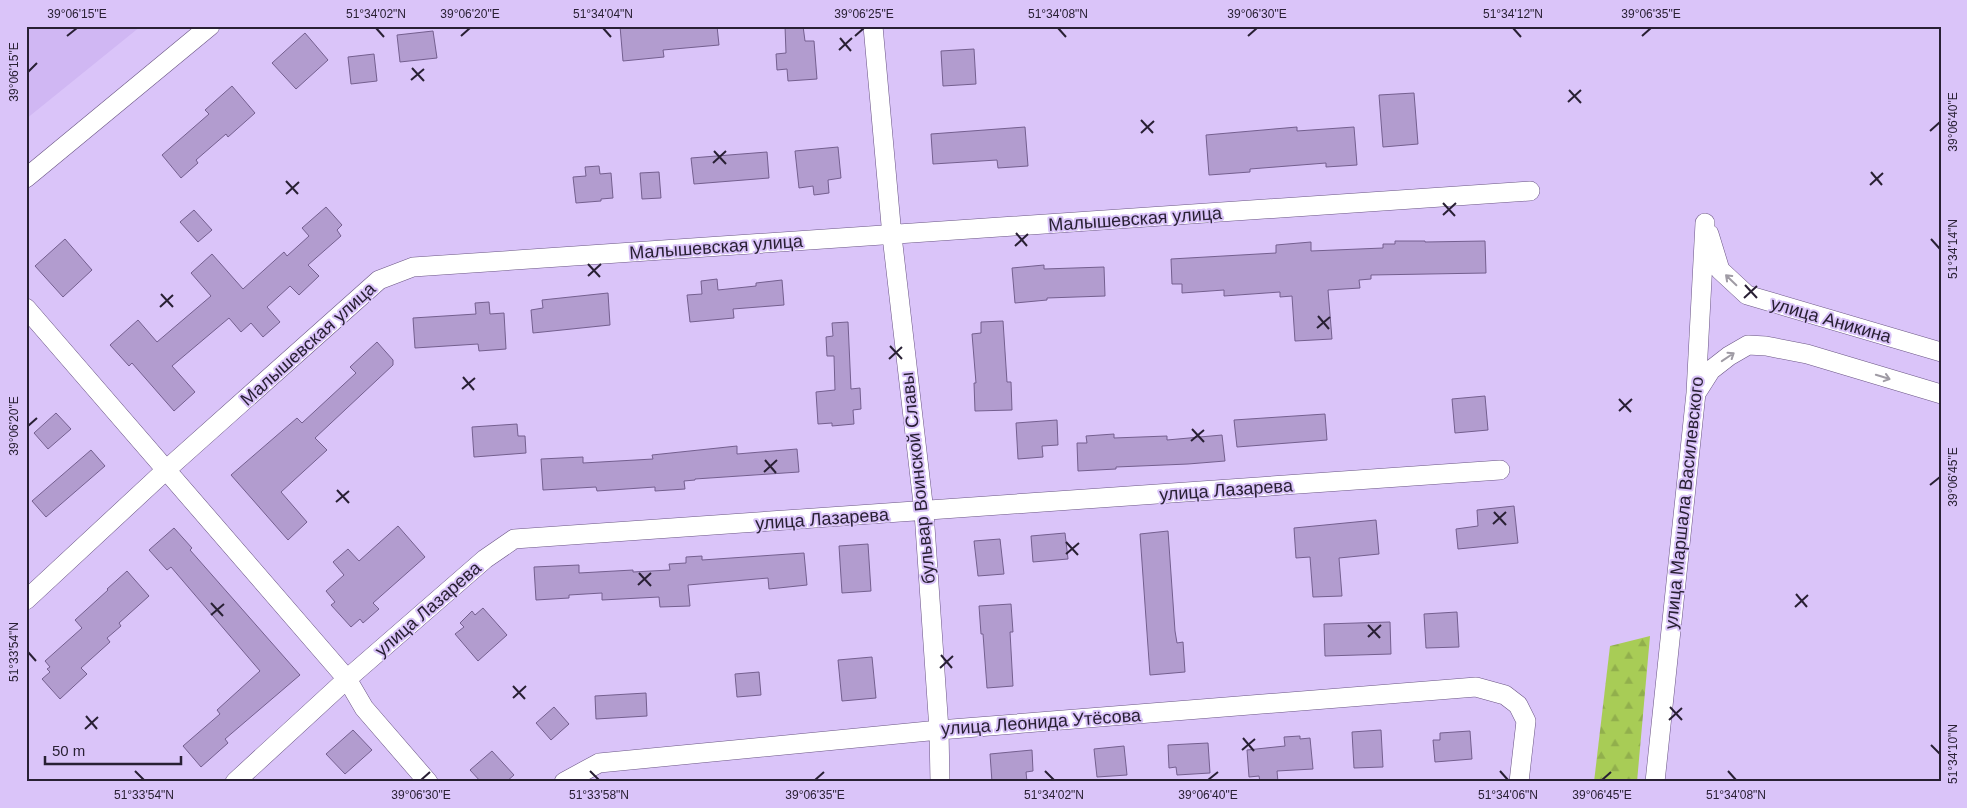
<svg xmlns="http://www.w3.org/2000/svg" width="1967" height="808" font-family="Arial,sans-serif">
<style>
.built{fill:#d0b7f3}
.forest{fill:url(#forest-firs)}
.building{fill:#b29ccf;stroke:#745f8f}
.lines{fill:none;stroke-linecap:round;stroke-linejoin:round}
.street-casing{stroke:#6a5584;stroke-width:20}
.street{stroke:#fff;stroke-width:19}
.oneway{stroke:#9f9ba4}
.ticks{fill:none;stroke:#292034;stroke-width:2}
.labels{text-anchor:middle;stroke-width:4;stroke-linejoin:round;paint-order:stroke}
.street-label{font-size:18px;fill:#292034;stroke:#dac4f9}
.neatline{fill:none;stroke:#292034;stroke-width:2}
.ticks-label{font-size:12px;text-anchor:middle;fill:#292034}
</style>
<defs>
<pattern id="forest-firs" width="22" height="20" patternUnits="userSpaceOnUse" patternTransform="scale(1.25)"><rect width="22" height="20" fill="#a8cc56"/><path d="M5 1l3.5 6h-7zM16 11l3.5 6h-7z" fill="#91af4c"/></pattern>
</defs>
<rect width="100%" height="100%" fill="#dac4f9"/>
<path class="built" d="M26 26H141L26 119Z"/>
<path class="forest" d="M1650 636 1637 782H1594L1610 646Z"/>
<path class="building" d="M620 26H717L719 45 663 50 664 57 623 61Z
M785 26H803L805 41H814L817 79 788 81 787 69 777 70 776 54 786 53Z
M433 31 437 58 400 62 397 35Z
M305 33 328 60 296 89 272 63Z
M974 49 976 84 943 86 941 51Z
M374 54 377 81 351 84 348 57Z
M232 86 255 113 228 137 226 134 196 160 198 163 181 178 162 155 209 114 205 110Z
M1414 93 1418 144 1383 147 1379 95Z
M1025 127 1028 166 998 168 997 160 933 164 931 134Z
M1297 127V131L1354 127 1357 165 1326 167V163L1250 169V172L1209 175 1206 135Z
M838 147 841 178 828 180 829 193 814 195 813 186 799 188 795 151Z
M767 152 769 178 694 184 691 158Z
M599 166 600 174 611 173 613 198 601 199V201L576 203 573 177 586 176 585 167Z
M659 172 661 198 642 199 640 173Z
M326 207 342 225 337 230 341 236 308 265 319 276 299 295 290 286 267 307 280 322 263 337 251 323 241 332 229 318 172 366 195 392 174 411 132 363 129 366 110 345 138 320 157 342 211 296 191 273 212 254 243 289 284 252 287 256 309 236 302 228Z
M194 210 212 230 198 242 180 222Z
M65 239 92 270 63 297 35 266Z
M1395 241H1425V242L1485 241 1486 273 1371 275V279L1359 280 1360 288 1328 290 1332 339 1295 341 1292 296 1280 297V292L1224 296V290L1182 293V284H1172L1171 259 1276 253V245L1311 242V251L1383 248V244H1395Z
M1044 265V269L1104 267 1105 296 1047 298V300L1015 303 1012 268Z
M717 279 718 290 756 286V283L782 280 784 305 733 309 734 318 690 322 687 295 702 294 701 281Z
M608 293 610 325 533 333 531 310 543 308 542 300Z
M489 302 490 314 504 313 506 349 479 351 478 344 415 348 413 318 476 314 475 303Z
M1003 321 1007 382H1011L1012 410 975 411 974 383H976L972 334 981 333V322Z
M848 322 851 389 860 388 861 409 853 410 854 424 832 426V423L818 424 816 392 835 390 834 356H827L826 337 833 336 832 323Z
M377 342 393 360V365L315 438 327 450 281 492 307 522 288 540 231 475 297 418 302 423 356 373 350 367Z
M1485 396 1488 430 1455 433 1452 399Z
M56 413 71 429 48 449 34 433Z
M1325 414 1327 440 1237 447 1234 420Z
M1057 420 1058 445 1042 446 1043 457 1018 459 1016 423Z
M517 424 518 436H525L526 453 474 457 472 427Z
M1114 434V438L1167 436V440L1222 435 1225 461 1188 464 1116 467V469L1078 471 1077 443H1087L1086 436Z
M737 446V454L797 449 799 472 695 479V480L684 481 685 489 655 491V487L597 491 596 487 543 490 541 459 583 457V463L653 459 652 455Z
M91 450 105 466 46 517 32 501Z
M1514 506 1518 543 1458 549 1456 529 1478 526 1477 510Z
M1376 520 1379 554 1339 558 1342 596 1313 597 1310 557 1296 558 1294 528Z
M398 526 425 557 373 603 379 609 363 623 360 619 351 627 331 605 335 602 326 591 344 575 333 562 348 549 359 561Z
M174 528 192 548 190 550 300 675 225 739 228 743 201 767 183 746 220 714 217 710 260 671 171 567 167 570 149 550Z
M1168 531 1175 631 1177 643 1183 642 1185 672 1150 675 1140 534Z
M1065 533 1068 559 1033 562 1031 536Z
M1000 539 1004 574 978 576 974 541Z
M868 544 871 591 842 593 839 546Z
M804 553 807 585 769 589 768 578 688 585 690 606 660 607 659 597 602 600V593L569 595V598L536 600 534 567 579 565V573L633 570V572L670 570 669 564 686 563V557L702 556V560Z
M127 571 149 596 119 623 121 626 107 638 110 642 81 668 87 674 60 699 42 679 50 672 47 669 50 667 45 661 82 628 75 620 108 590 107 589Z
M1011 604 1013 632H1010L1013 686 987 688 983 634H981L979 606Z
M483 608 507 635 478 661 455 634 464 627 460 623 472 611 475 615Z
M1457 612 1459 647 1426 648 1424 614Z
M1390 622 1391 654 1325 656 1324 624Z
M872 657 876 698 842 701 838 660Z
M759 672 761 695 737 697 735 674Z
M646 693 647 716 596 719 595 696Z
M554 707 569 724 551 740 536 723Z
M353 730 372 750 345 774 326 754Z
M1381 730 1383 767 1354 768 1352 732Z
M1470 731 1472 759 1435 762 1433 740H1440V733Z
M1300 736V739L1310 738 1313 769 1277 771 1278 782H1260L1259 776 1249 777 1247 750 1285 746 1284 737Z
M1208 743 1210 773 1177 775 1176 767 1169 768 1168 745Z
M1124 746 1127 775 1097 777 1094 749Z
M1032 750 1033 771 1026 772 1027 782H992L990 754Z
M492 751 514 775 506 782H481L470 770Z"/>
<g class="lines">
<defs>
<path id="street" d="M873 26 892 236 924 512 939 730 940 782
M26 178 210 26
M1709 234 1720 270 1747 295 1941 352
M26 308 347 679 364 708 428 782
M1697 392 1711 370 1729 356 1748 345 1766 346 1807 354 1941 394
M26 600 166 470 379 280 413 267 1530 191
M235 782 347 679 485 559 514 539 1500 470
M564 782 599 763 939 730 1476 687 1505 695 1518 705 1526 721 1519 782
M1655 782 1696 393 1705 223"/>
</defs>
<use href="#street" class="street-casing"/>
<use href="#street" class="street"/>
</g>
<defs><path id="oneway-shaft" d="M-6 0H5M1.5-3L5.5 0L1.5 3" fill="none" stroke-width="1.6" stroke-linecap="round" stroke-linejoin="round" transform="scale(1.25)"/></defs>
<g class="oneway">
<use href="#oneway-shaft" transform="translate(1731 280) rotate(-136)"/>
<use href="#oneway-shaft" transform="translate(1728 357) rotate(-34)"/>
<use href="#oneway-shaft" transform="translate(1883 377) rotate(17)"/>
</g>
<path class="ticks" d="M376 28 384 37M603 28 611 37M1058 28 1066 37M1513 28 1521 37M67 36 77 28M461 36 470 28M855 36 864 28M1248 36 1257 28M1642 36 1651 28M840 38 851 51M839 50 852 38M412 68 424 81M28 72 37 63M411 80 424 69M1569 90 1581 103M1568 102 1581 90M1141 120 1153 133M1930 131 1940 122M1141 133 1154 121M714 151 726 164M713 163 726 151M1871 172 1882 185M286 181 298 194M1870 185 1883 173M286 194 299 182M1443 203 1455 216M1443 215 1456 203M1016 233 1027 246M1931 239 1940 249M1015 246 1028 234M588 264 600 277M588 276 601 264M1745 285 1757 298M161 294 173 307M1744 298 1757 286M160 307 173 295M1318 316 1329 329M1317 328 1330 317M890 346 902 359M889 359 902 347M463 377 474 390M462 389 475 378M1619 399 1631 412M1619 411 1632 399M28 426 37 418M1192 429 1204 442M1191 441 1204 430M765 460 776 473M764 472 777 460M1930 485 1940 477M337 490 349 503M336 502 349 491M1494 512 1506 525M1493 524 1506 512M1066 542 1078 555M1066 554 1079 543M639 573 651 586M638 585 651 573M1796 594 1807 607M211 603 223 616M1795 607 1808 595M211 615 224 604M1368 625 1380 638M1368 637 1381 625M28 652 36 661M941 655 952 668M940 668 953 656M513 686 525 699M513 698 526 686M1670 707 1682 720M86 716 97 729M1669 720 1682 708M85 729 98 717M1243 738 1254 751M1931 745 1940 754M1242 750 1255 739M135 771 144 780M590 771 599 780M1045 771 1054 780M1500 771 1508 780M1728 771 1736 780M421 780 430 772M815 780 824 772M1208 780 1218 772M1602 780 1611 772"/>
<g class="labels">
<g class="street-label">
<text transform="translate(1135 219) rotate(-4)" y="6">Малышевская улица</text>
<text transform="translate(716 247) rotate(-4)" y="6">Малышевская улица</text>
<text transform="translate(1831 320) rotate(16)" y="6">улица Аникина</text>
<text transform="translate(308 344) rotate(-42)" y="6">Малышевская улица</text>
<text transform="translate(918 478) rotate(-96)" y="6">бульвар Воинской Славы</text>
<text transform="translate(1226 490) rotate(-4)" y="6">улица Лазарева</text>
<text transform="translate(1684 503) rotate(-84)" y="6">улица Маршала Василевского</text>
<text transform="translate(822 519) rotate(-4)" y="6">улица Лазарева</text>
<text transform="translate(428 609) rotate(-41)" y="6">улица Лазарева</text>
<text transform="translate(1041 722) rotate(-4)" y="6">улица Леонида Утёсова</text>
</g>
</g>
<rect width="1967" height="808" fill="none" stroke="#dac4f9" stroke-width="55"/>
<path d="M45 756v8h136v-8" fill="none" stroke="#292034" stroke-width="2.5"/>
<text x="52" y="756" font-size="15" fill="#292034" stroke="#dac4f9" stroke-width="4" paint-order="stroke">50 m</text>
<rect x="28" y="28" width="1912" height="752" class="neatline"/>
<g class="ticks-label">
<text x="77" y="18">39°06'15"E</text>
<text x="376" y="18">51°34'02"N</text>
<text x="470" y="18">39°06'20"E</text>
<text x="603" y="18">51°34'04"N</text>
<text x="864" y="18">39°06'25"E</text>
<text x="1058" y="18">51°34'08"N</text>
<text x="1257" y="18">39°06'30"E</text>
<text x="1513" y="18">51°34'12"N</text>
<text x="1651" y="18">39°06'35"E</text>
<text transform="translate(14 72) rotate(-90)" y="4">39°06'15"E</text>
<text transform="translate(1953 122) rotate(-90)" y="4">39°06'40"E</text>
<text transform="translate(1953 249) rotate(-90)" y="4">51°34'14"N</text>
<text transform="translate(14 426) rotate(-90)" y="4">39°06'20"E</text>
<text transform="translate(1953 477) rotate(-90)" y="4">39°06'45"E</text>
<text transform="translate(14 652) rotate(-90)" y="4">51°33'54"N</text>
<text transform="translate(1953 754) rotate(-90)" y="4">51°34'10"N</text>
<text x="144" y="799">51°33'54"N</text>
<text x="421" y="799">39°06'30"E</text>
<text x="599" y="799">51°33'58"N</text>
<text x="815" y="799">39°06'35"E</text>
<text x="1054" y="799">51°34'02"N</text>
<text x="1208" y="799">39°06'40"E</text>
<text x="1508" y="799">51°34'06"N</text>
<text x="1602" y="799">39°06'45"E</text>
<text x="1736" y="799">51°34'08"N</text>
</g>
</svg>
